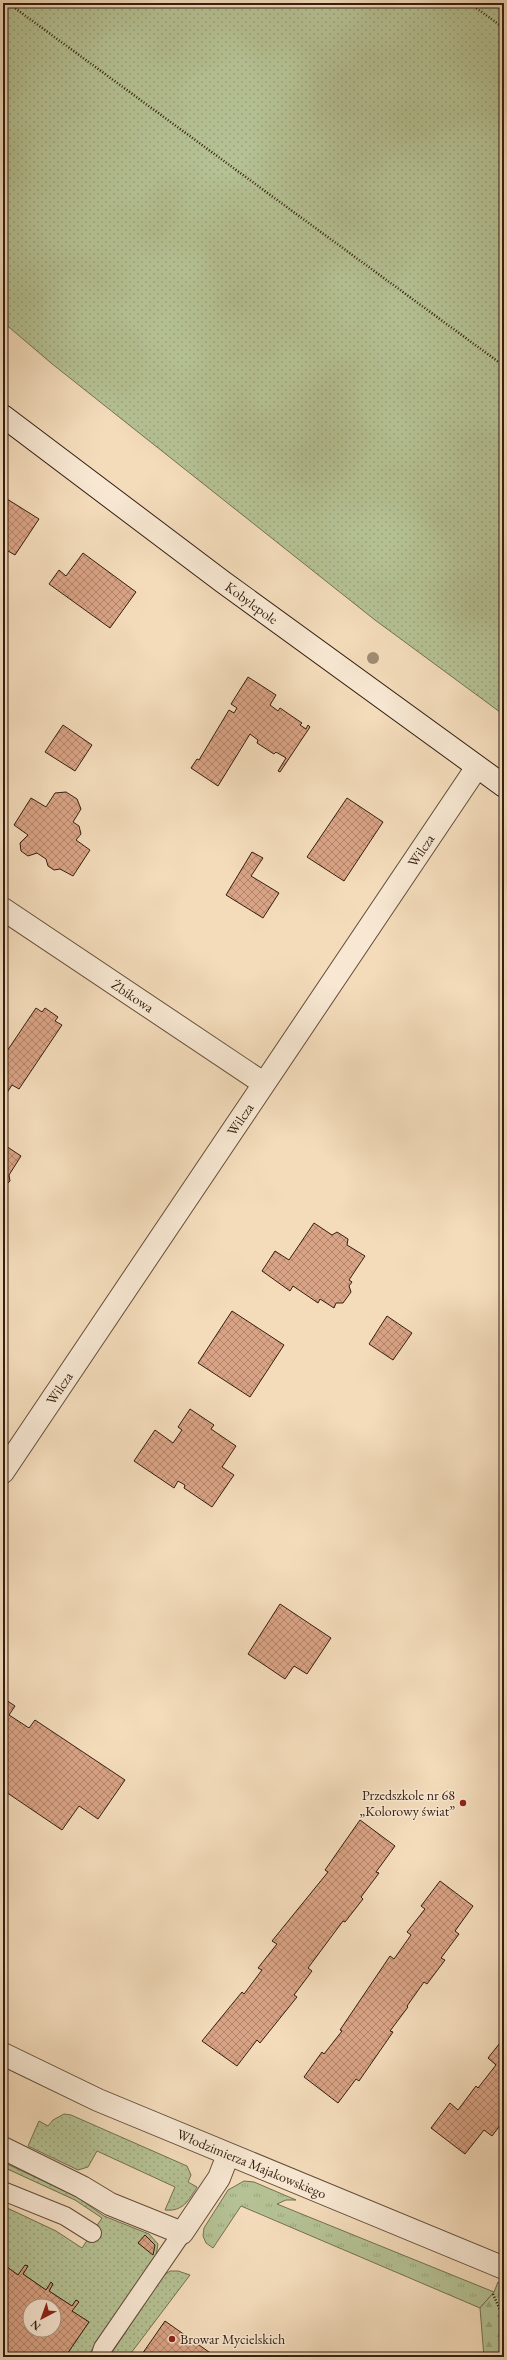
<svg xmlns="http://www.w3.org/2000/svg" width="507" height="2360" font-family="'EB Garamond',serif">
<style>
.grass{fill:url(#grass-tufts);stroke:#747052}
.forest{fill:url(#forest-firs);stroke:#747052}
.garden{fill:url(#garden-dots);stroke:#747052}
.building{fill:url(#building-cross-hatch);stroke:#341e10;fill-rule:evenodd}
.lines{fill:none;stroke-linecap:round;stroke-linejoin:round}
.lane-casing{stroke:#644e3b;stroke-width:20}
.street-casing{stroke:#644e3b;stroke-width:24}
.secondary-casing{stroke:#341e10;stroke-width:24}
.path{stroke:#341e10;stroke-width:2.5;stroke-dasharray:1 2;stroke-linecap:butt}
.lane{stroke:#f8e8d3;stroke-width:18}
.street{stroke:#f8e8d3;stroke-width:22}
.secondary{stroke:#f8e8d3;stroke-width:22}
.tree{fill:#a08e73}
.poi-dot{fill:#8f2418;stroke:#f8e8d3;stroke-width:1.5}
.labels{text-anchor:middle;stroke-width:3;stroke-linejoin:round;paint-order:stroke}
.street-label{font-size:14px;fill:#341e10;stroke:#f8e8d3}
.poi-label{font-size:14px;fill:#341e10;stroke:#f8e8d3;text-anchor:end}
</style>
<defs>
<pattern id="grass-tufts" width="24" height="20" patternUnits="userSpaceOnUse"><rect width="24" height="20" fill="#b5c294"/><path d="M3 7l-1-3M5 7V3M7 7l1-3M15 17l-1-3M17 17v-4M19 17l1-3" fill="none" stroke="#9ca67f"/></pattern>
<pattern id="forest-firs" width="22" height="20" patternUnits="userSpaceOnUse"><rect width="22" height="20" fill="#b5c294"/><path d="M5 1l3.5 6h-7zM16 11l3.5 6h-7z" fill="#9ca67f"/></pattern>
<pattern id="garden-dots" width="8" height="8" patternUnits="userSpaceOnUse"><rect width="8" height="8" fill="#b5c294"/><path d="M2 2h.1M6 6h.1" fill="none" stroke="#9ca67f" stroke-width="1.8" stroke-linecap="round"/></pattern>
<pattern id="building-cross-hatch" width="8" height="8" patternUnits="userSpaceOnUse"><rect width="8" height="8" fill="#d9a385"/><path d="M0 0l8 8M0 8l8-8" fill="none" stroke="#b1846b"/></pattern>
</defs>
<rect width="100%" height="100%" fill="#f4dcbb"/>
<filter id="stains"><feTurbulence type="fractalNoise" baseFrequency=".005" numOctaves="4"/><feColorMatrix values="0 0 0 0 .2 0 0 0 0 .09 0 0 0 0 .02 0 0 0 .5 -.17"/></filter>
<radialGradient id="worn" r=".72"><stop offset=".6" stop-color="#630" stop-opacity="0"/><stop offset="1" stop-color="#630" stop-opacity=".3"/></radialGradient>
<path class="grass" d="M244 2181 254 2182 296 2200H286L277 2204 494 2292 480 2308 241 2206 213 2248 206 2243 203 2236 204 2228 228 2190Z"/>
<path class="forest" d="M498 2282 504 2286V2357H484L480 2308 494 2292Z"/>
<path class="garden" d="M3 3H504V715L375 620 51 363 3 322Z
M64 2114 71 2115 187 2166 191 2175 188 2182 197 2187C189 2200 183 2212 165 2210L175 2187 97 2151 88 2167 78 2170 28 2146 39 2121 48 2126 53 2120Z
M3 2162 77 2197 104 2216 149 2234 158 2244 156 2256 87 2357H65L89 2322 72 2311 78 2301 76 2300 72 2306 49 2291 53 2284 51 2283 46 2290 23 2274 28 2266 26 2265 18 2275 3 2264V2206L56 2231 82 2248 102 2218 75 2200 3 2167Z
M170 2271H178L190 2275 128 2357H109L163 2276Z"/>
<path class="building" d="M7 499 39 519 15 555 3 548V505Z
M83 553 136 592 110 628 49 584 59 570 66 576Z
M248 677 276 695 270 705 278 711 280 708 302 723 300 725 306 729 308 725 310 727 280 772 278 771 286 758 276 752 274 754 257 743 258 740 250 734 218 786 191 768 197 759 199 760 229 710 234 713 237 708 231 704Z
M63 725 92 745 75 771 45 752Z
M66 792 77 799 81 809 73 822 79 826 81 834 76 840 90 850 73 876 60 869 54 870 48 866 46 859 37 853 28 856 21 851 20 843 28 835 14 825 31 798 46 807 55 793Z
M347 798 383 822 344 881 307 857Z
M252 852 263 858 251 876 279 893 263 918 226 895Z
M36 1008 42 1012 45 1008 58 1017 55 1021 62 1025 19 1089 12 1085 3 1099V1057Z
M3 1144 21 1156 9 1175 10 1181 3 1188Z
M314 1223 332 1235 337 1232 348 1239 347 1245 365 1256 349 1280 352 1282 349 1286 351 1292 343 1303H336L334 1308 320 1299 318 1303 293 1286 290 1291 262 1271 275 1251 289 1260Z
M232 1311 284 1345 250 1397 198 1363Z
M387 1316 412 1333 393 1360 369 1344Z
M190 1409 214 1425 211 1429 236 1446 222 1467 234 1475 212 1507 184 1488 185 1485 178 1481 174 1488 134 1461 155 1430 173 1443 182 1430 178 1427Z
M280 1604 331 1638 307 1674 294 1666 285 1679 248 1654Z
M3 1698 15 1706 9 1715 29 1728 35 1720 125 1780 98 1819 79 1806 62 1830 3 1790Z
M360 1820 395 1846 376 1872 379 1873 361 1897 363 1899 345 1922 343 1921 308 1968 312 1971 294 1995 297 1997 260 2043 257 2040 237 2066 202 2041 242 1992 244 1994 262 1970 258 1968 277 1944 272 1941 328 1872 325 1870Z
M440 1881 473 1906 455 1931 459 1934 441 1958 445 1960 427 1984 424 1982 407 2006 408 2007 390 2031 393 2032 359 2081 356 2079 338 2103 304 2077 322 2052 324 2054 342 2031 340 2030 390 1956 394 1959 411 1935 407 1932 425 1909 421 1906Z
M504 2025V2033L500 2031Z
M504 2038V2120L492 2136 484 2130 465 2154 431 2128 450 2103 458 2110 476 2086 478 2088 496 2065 488 2058Z
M145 2235 155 2245 153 2255 138 2243Z
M3 2264 18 2275 25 2265 28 2266 23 2274 46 2290 51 2282 53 2284 49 2291 72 2306 76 2300 79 2302 72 2311 89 2322 65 2357H3ZM30 2306H54V2330H30Z
M165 2321 216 2357H140Z"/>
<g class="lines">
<defs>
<path id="lane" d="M3 2191 65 2216 92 2233
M100 2357 103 2348 182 2233"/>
<g id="street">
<path id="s1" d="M3 909 263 1083"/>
<path id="s2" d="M3 1472 477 767"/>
<path id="s3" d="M3 2054 98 2100 504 2268"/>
<path d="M3 2148 82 2187 110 2204 182 2233 219 2178 228 2155"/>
</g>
<g id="secondary">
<path id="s4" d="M3 416 223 582 504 786"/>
</g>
</defs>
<use href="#lane" class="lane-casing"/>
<use href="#street" class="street-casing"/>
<use href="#secondary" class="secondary-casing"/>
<path class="path" d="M8 3 504 366
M469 3 504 28
M493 2294 504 2319V2344"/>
<use href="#lane" class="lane"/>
<use href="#street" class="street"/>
<use href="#secondary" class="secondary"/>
</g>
<circle class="tree" cx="373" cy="658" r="6"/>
<g class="poi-dot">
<circle cx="463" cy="1803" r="4"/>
<circle cx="172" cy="2339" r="4"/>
</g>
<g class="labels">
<g class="street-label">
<text dy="5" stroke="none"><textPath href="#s4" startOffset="311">Kobylepole</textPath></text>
<text dy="5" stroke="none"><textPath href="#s2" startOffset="749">Wilcza</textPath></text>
<text dy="5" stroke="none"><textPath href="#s1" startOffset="156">Żbikowa</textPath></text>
<text dy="5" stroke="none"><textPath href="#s2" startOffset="425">Wilcza</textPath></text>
<text dy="5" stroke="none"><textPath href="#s2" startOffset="101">Wilcza</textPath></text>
<text dy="5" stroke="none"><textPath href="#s3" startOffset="272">Włodzimierza Majakowskiego</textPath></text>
</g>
<g class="poi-label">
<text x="455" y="1800">Przedszkole nr 68<tspan x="455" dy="16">„Kolorowy świat”</tspan></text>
<text x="180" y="2344" text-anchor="start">Browar Mycielskich</text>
</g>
</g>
<rect width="507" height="2360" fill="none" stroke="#f4dcbb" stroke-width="16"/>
<rect x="4" y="4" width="499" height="2352" fill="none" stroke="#341e10" stroke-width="2"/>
<rect x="8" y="8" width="491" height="2344" fill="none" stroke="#341e10"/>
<g transform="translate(42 2318) rotate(221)"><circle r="19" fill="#f8e8d3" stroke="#aa9785"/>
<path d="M0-3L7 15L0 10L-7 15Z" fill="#8f2418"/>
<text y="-6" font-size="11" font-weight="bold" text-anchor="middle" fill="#341e10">N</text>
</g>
<rect width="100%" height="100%" filter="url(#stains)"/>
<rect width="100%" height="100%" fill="url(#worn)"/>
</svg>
